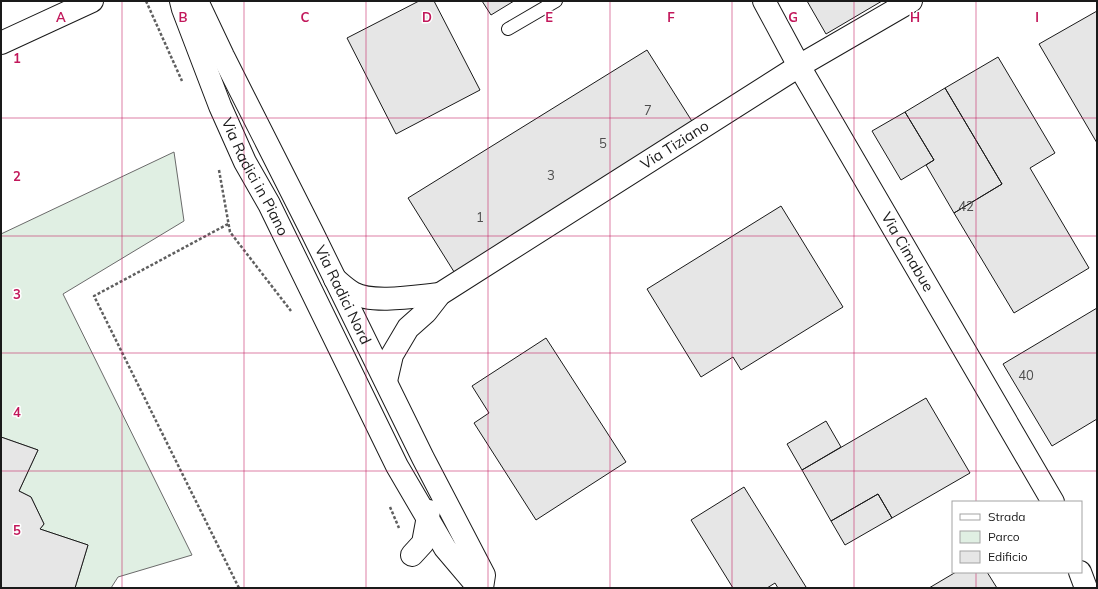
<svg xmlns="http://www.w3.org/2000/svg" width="1098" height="589" font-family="Mulish,sans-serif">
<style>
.green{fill:#e0efe3;stroke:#6a6a6a}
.building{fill:#e6e6e6;stroke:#1a1a1a}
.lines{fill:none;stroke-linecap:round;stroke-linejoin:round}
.lane-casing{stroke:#1a1a1a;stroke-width:14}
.street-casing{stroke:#1a1a1a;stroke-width:24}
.path{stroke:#5f5f5f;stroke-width:2.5;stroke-dasharray:3 2;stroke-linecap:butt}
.lane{stroke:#fff;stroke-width:12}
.street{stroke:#fff;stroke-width:22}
.grid{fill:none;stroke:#c2185b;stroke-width:1;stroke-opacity:0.55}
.labels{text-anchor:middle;stroke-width:3;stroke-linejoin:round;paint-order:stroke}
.number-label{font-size:13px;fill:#4d4d4d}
.street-label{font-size:15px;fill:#1a1a1a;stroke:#fff}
.grid-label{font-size:13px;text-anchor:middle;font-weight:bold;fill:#c2185b;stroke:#fff;stroke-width:3;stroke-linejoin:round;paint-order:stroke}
</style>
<rect width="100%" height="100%" fill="#fff"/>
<path class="green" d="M174 152 184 221 63 294 192 555 118 577 111 588H75L88 545 40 529 44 524 31 497 19 491 38 450 1 437V234Z"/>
<path class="building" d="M419 1H434L480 90 396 134 347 38Z
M482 1H514L491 15Z
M807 1H882L826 34Z
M1097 11V143L1039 44Z
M647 50 695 126 456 275 408 198Z
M998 57 1055 153 1030 168 1089 268 1014 313 954 213 1002 184 945 88Z
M945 88 1002 184 954 213 926 165 934 160 905 112Z
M905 112 934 160 901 180 872 131Z
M781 206 843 307 741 370 733 357 701 377 647 289Z
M1097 308V419L1052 446 1003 364Z
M546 338 626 462 536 520 474 423 489 413 472 386Z
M926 398 970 473 892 518 878 494 831 521 802 470Z
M826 421 841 447 802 470 787 444Z
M1 437 38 450 19 491 31 497 44 524 40 529 88 545 75 588H1Z
M744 487 806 587 804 588H778L775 583 767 588H733L691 520Z
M878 494 892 518 845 545 831 521Z
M956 572H987L997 588H929Z"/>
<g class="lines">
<defs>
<path id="lane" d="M508 29 556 1"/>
<g id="street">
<path id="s1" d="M181 1 183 9 220 106 245 162 269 204 397 466 445 548 479 588"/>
<path id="s2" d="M197 1 223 56 312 232 423 458 484 575 482 588"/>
<path id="s3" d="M764 1 799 66 1053 502"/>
<path d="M1 43 92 1"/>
<path d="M335 279C341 284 346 289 353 293 372 304 418 296 440 294"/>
<path id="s4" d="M386 381 392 355 408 328 426 312 440 294 799 66 911 1"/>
<path d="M412 555 423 543 429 511"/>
<path d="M1080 572 1086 588"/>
</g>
</defs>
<use href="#lane" class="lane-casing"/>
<use href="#street" class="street-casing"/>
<path class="path" d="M146 1 182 81
M219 170 230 232 291 311
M228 224 94 296 239 588
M390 507 399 528"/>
<use href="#lane" class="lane"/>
<use href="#street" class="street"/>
</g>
<path class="grid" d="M122 1V588M244 1V588M366 1V588M488 1V588M610 1V588M732 1V588M854 1V588M976 1V502M1 118H1097M1 236H1097M1 353H1097M1 471H1097M976 572V588"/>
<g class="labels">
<g class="number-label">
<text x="648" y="115">7</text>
<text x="603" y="148">5</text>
<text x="551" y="180">3</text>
<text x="966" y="211">42</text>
<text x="480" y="222">1</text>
<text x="1026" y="380">40</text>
</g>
<g class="street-label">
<text dy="5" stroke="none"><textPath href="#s4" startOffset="383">Via Tiziano</textPath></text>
<text dy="5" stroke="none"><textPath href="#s1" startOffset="191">Via Radici in Piano</textPath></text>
<text dy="5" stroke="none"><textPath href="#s3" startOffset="289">Via Cimabue</textPath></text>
<text dy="5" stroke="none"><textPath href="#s2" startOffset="328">Via Radici Nord</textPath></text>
</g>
</g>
<g class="grid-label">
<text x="61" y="22">A</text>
<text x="183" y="22">B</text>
<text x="305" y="22">C</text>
<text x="427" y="22">D</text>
<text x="549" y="22">E</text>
<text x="671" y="22">F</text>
<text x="793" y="22">G</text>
<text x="915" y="22">H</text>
<text x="1037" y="22">I</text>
<text x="17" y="63">1</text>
<text x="17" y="181">2</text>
<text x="17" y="299">3</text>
<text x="17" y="417">4</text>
<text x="17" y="535">5</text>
</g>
<rect width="1098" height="589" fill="none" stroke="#1a1a1a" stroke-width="4"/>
<rect x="952" y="501" width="130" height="72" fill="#ffffff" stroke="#a3a3a3"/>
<rect x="960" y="514" width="20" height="6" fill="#ffffff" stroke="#a3a3a3"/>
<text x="988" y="521" font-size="12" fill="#1a1a1a">Strada</text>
<rect x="960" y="531" width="20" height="12" fill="#e0efe3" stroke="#a3a3a3"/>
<text x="988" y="541" font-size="12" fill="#1a1a1a">Parco</text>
<rect x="960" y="551" width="20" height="12" fill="#e6e6e6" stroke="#a3a3a3"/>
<text x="988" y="561" font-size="12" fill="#1a1a1a">Edificio</text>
</svg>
